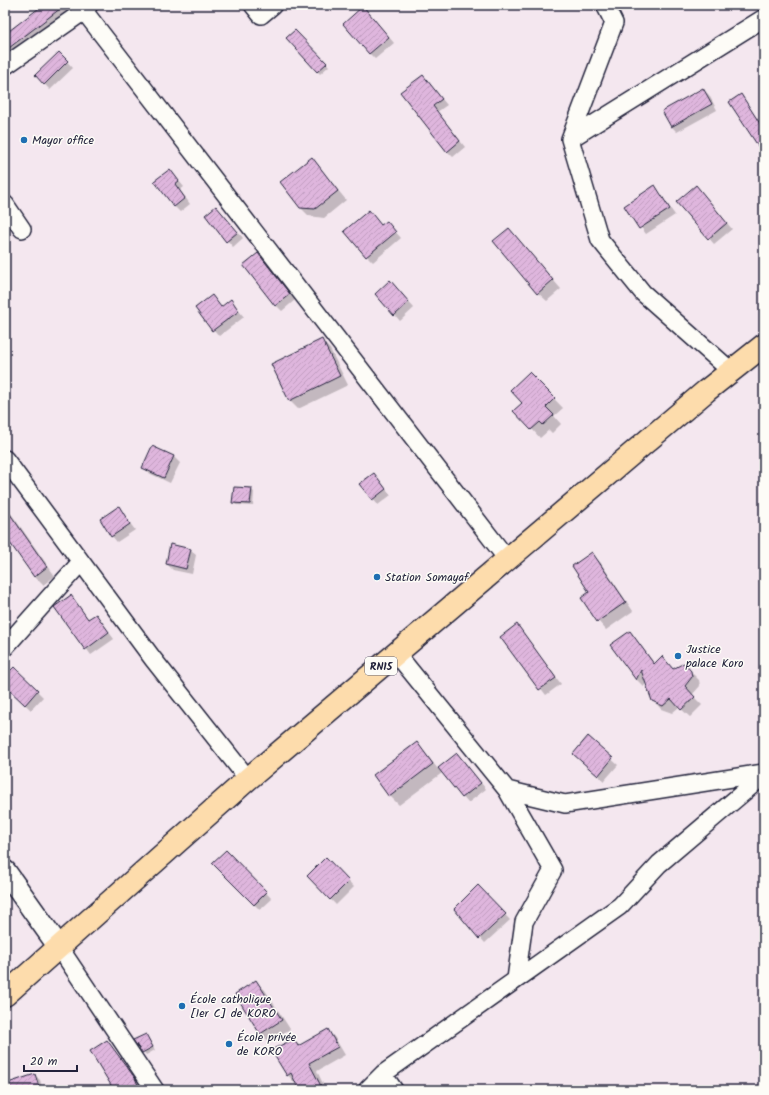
<svg xmlns="http://www.w3.org/2000/svg" width="769" height="1095" font-family="Kalam,sans-serif">
<style>
.shadow{fill:#0003}
.building{fill:url(#building-hatch);stroke:#22223b}
.lines{fill:none;stroke-linecap:round;stroke-linejoin:round}
.minor-casing{stroke:#22223b;stroke-width:20}
.tertiary-casing{stroke:#22223b;stroke-width:24}
.primary-casing{stroke:#22223b;stroke-width:25}
.minor{stroke:#fdfcf7;stroke-width:17}
.tertiary{stroke:#fdfcf7;stroke-width:21}
.primary{stroke:#fddcac;stroke-width:22}
.poi-dot{fill:#1f6fb2;stroke:#fdfcf7;stroke-width:1.5}
.labels{text-anchor:middle;stroke-width:3;stroke-linejoin:round;paint-order:stroke}
.shield{fill:#fdfcf7;stroke:#646373;stroke-width:1}
.shield-label{font-size:11px;font-weight:bold;fill:#22223b}
.poi-label{font-size:12px;fill:#22223b;stroke:#fdfcf7;text-anchor:start}
</style>
<defs>
<pattern id="building-hatch" width="6" height="6" patternUnits="userSpaceOnUse"><rect width="6" height="6" fill="#dfb6dd"/><path d="M-1 1l2-2M0 6l6-6M5 7l2-2" fill="none" stroke="#bf9cbf"/></pattern>
</defs>
<rect width="100%" height="100%" fill="#f4e7ef"/>
<filter id="ink" filterUnits="userSpaceOnUse"><feTurbulence type="fractalNoise" baseFrequency=".025" numOctaves="2"/><feDisplacementMap in="SourceGraphic" scale="8" xChannelSelector="R" yChannelSelector="G"/><feConvolveMatrix kernelMatrix="1 2 1 2 8 2 1 2 1" color-interpolation-filters="sRGB"/></filter>
<g filter="url(#ink)">
<path class="shadow" d="M44 5H76L78 8 5 65V36Z
M369 13 394 43 375 59 369 53Z
M295 31 329 66 320 74 287 38Z
M59 53 73 68 50 90 36 75Z
M423 76 447 105 437 112 465 147 453 157 447 151Z
M703 89 709 95 717 110 677 132 672 127 663 111Z
M741 96 764 128V154Z
M312 158 346 200 324 218 309 216 300 207Z
M170 170 184 187 180 190 190 204 180 212 174 206Z
M655 187 675 215 646 234 625 206Z
M701 192 732 229 714 244 677 202Z
M222 213 243 238 233 247 206 215Z
M381 226 392 228 401 238 373 262 367 256Z
M517 238 561 289 547 301 538 293Z
M258 254 295 300 282 311 276 305Z
M395 287 414 308 400 321 395 315Z
M231 301 244 317 219 336 196 308H221Z
M322 341 330 349 348 385 298 409 290 401 272 365Z
M538 382 563 408 554 416 561 424 552 433 549 430 540 438 532 429 523 403Z
M153 447 174 457 180 463 170 483 149 473 144 468Z
M374 474 391 495 378 505 360 484Z
M251 489 254 492 253 506 236 505 233 502Z
M5 505 55 576 43 585 34 576 5 535Z
M119 508 135 530 117 542 112 536Z
M190 550 196 555 192 574 173 570 167 564Z
M591 554 600 562 633 611 606 630 598 621 591 592Z
M71 596 89 620 96 615 114 639 91 655 56 607Z
M517 625 561 684 546 695 501 637Z
M630 632 655 664 673 670 684 665 699 680 700 686 692 695 702 705 690 717 679 707 672 713 661 709 653 700 646 682 644 687 636 679Z
M14 668 43 697 31 710 5 685V677Z
M588 738 618 765 604 781 580 759Z
M417 743 438 769 457 754 486 789 468 803 442 773 399 805 390 796Z
M226 851 272 899 260 910 213 863Z
M326 858 354 887 336 905 308 876Z
M478 886 510 920 485 943 455 909Z
M256 982 265 990 290 1029 269 1042 261 1033Z
M327 1030 335 1038 345 1055 317 1071 326 1090H300L288 1075 294 1041 300 1046Z
M146 1035 155 1050 146 1055 135 1040Z
M107 1041 140 1084 142 1090H115Z
M35 1075 40 1080 43 1090H19Z"/>
<path class="building" d="M43 5H65L5 51V34Z
M363 6 389 37 369 54 343 24Z
M295 30 327 63 317 72 286 38Z
M59 52 68 61 44 85 35 75Z
M423 75 442 99 433 106 460 141 447 152 400 92Z
M703 88 712 104 671 127 662 111Z
M741 94 764 130V155L729 102Z
M312 157 338 191 315 209 300 208 280 182Z
M170 169 179 181 175 184 185 198 174 207 154 181Z
M655 185 670 209 639 229 624 206Z
M696 185 727 223 708 239 676 202Z
M216 206 238 232 226 242 205 215Z
M369 210 381 225 387 221 396 232 366 257 344 231Z
M509 228 553 280 537 294 493 241Z
M258 253 290 294 275 306 243 265Z
M390 280 409 302 394 316 375 294Z
M212 295 221 307 231 299 239 311 212 331 195 308Z
M322 339 340 376 289 401 271 364Z
M529 372 555 398 546 407 554 415 543 425 540 422 531 430 513 411 522 403 510 390Z
M152 446 174 456 164 478 142 468Z
M374 473 386 489 372 500 359 484Z
M234 487 252 488 250 504 232 503Z
M119 506 130 524 111 537 100 519Z
M5 507 47 567 34 577 5 536Z
M170 544 191 549 186 569 166 564Z
M592 552 626 602 597 622 581 598 589 592 572 566Z
M71 595 88 619 96 614 109 632 85 650 54 607Z
M517 624 556 678 539 690 500 637Z
M630 631 654 664 662 656 673 669 684 663 691 671 692 677 685 686 695 697 681 710 671 699 663 706 652 701 641 670 636 680 610 645Z
M14 667 38 690 25 705 5 686V676Z
M588 736 613 758 598 776 573 754Z
M417 742 433 764 389 797 373 775Z
M457 753 481 783 462 798 438 768Z
M226 850 267 892 254 905 212 863Z
M326 857 349 881 330 900 307 876Z
M478 885 506 914 479 939 454 909Z
M256 980 282 1020 260 1034 235 994Z
M328 1029 338 1047 309 1063 321 1086 313 1090H299L291 1073 287 1076 271 1050 294 1039 298 1046Z
M146 1034 153 1047 142 1053 133 1040Z
M107 1040 135 1078 140 1090H114L90 1051Z
M35 1074 40 1090H5V1084Z"/>
<g class="lines">
<defs>
<path id="minor" d="M253 5 261 15 273 5
M605 5 614 23 570 139 600 240 643 293 731 371
M84 11 507 559
M5 66 84 11 89 5
M570 139 764 18
M5 204 22 229
M5 459 153 659 248 779
M5 647 81 562
M396 653 507 790 565 804 764 773
M507 790 553 870 524 922 516 979
M59 947 155 1090
M383 1074 394 1090
M367 1090 383 1074 620 906 659 864 764 775"/>
<path id="tertiary" d="M5 871 59 947"/>
<path id="primary" d="M5 995 248 779 706 391 764 345"/>
</defs>
<use href="#minor" class="minor-casing"/>
<use href="#tertiary" class="tertiary-casing"/>
<use href="#primary" class="primary-casing"/>
<use href="#minor" class="minor"/>
<use href="#tertiary" class="tertiary"/>
<use href="#primary" class="primary"/>
</g>
</g>
<g class="poi-dot">
<circle cx="24" cy="140" r="4"/>
<circle cx="377" cy="577" r="4"/>
<circle cx="678" cy="656" r="4"/>
<circle cx="182" cy="1006" r="4"/>
<circle cx="229" cy="1044" r="4"/>
</g>
<g class="labels">
<rect class="shield" x="365" y="657" width="32" height="18" rx="3"/>
<g class="shield-label">
<text x="381" y="670">RN15</text>
</g>
<g class="poi-label">
<text x="32" y="144">Mayor office</text>
<text x="385" y="581">Station Somayaf</text>
<text x="686" y="653">Justice<tspan x="686" dy="14">palace Koro</tspan></text>
<text x="190" y="1003">École catholique<tspan x="190" dy="14">[1er C] de KORO</tspan></text>
<text x="237" y="1041">École privée<tspan x="237" dy="14">de KORO</tspan></text>
</g>
</g>
<rect width="769" height="1095" fill="none" stroke="#fdfcf7" stroke-width="20"/>
<rect x="10" y="10" width="749" height="1075" fill="none" stroke="#22223b" stroke-width="1.5" filter="url(#ink)"/>
<path d="M24 1065v6h53v-6" fill="none" stroke="#22223b" stroke-width="2"/>
<text x="30" y="1065" font-size="12" fill="#22223b" stroke="#fdfcf7" stroke-width="3" paint-order="stroke">20 m</text>
</svg>
